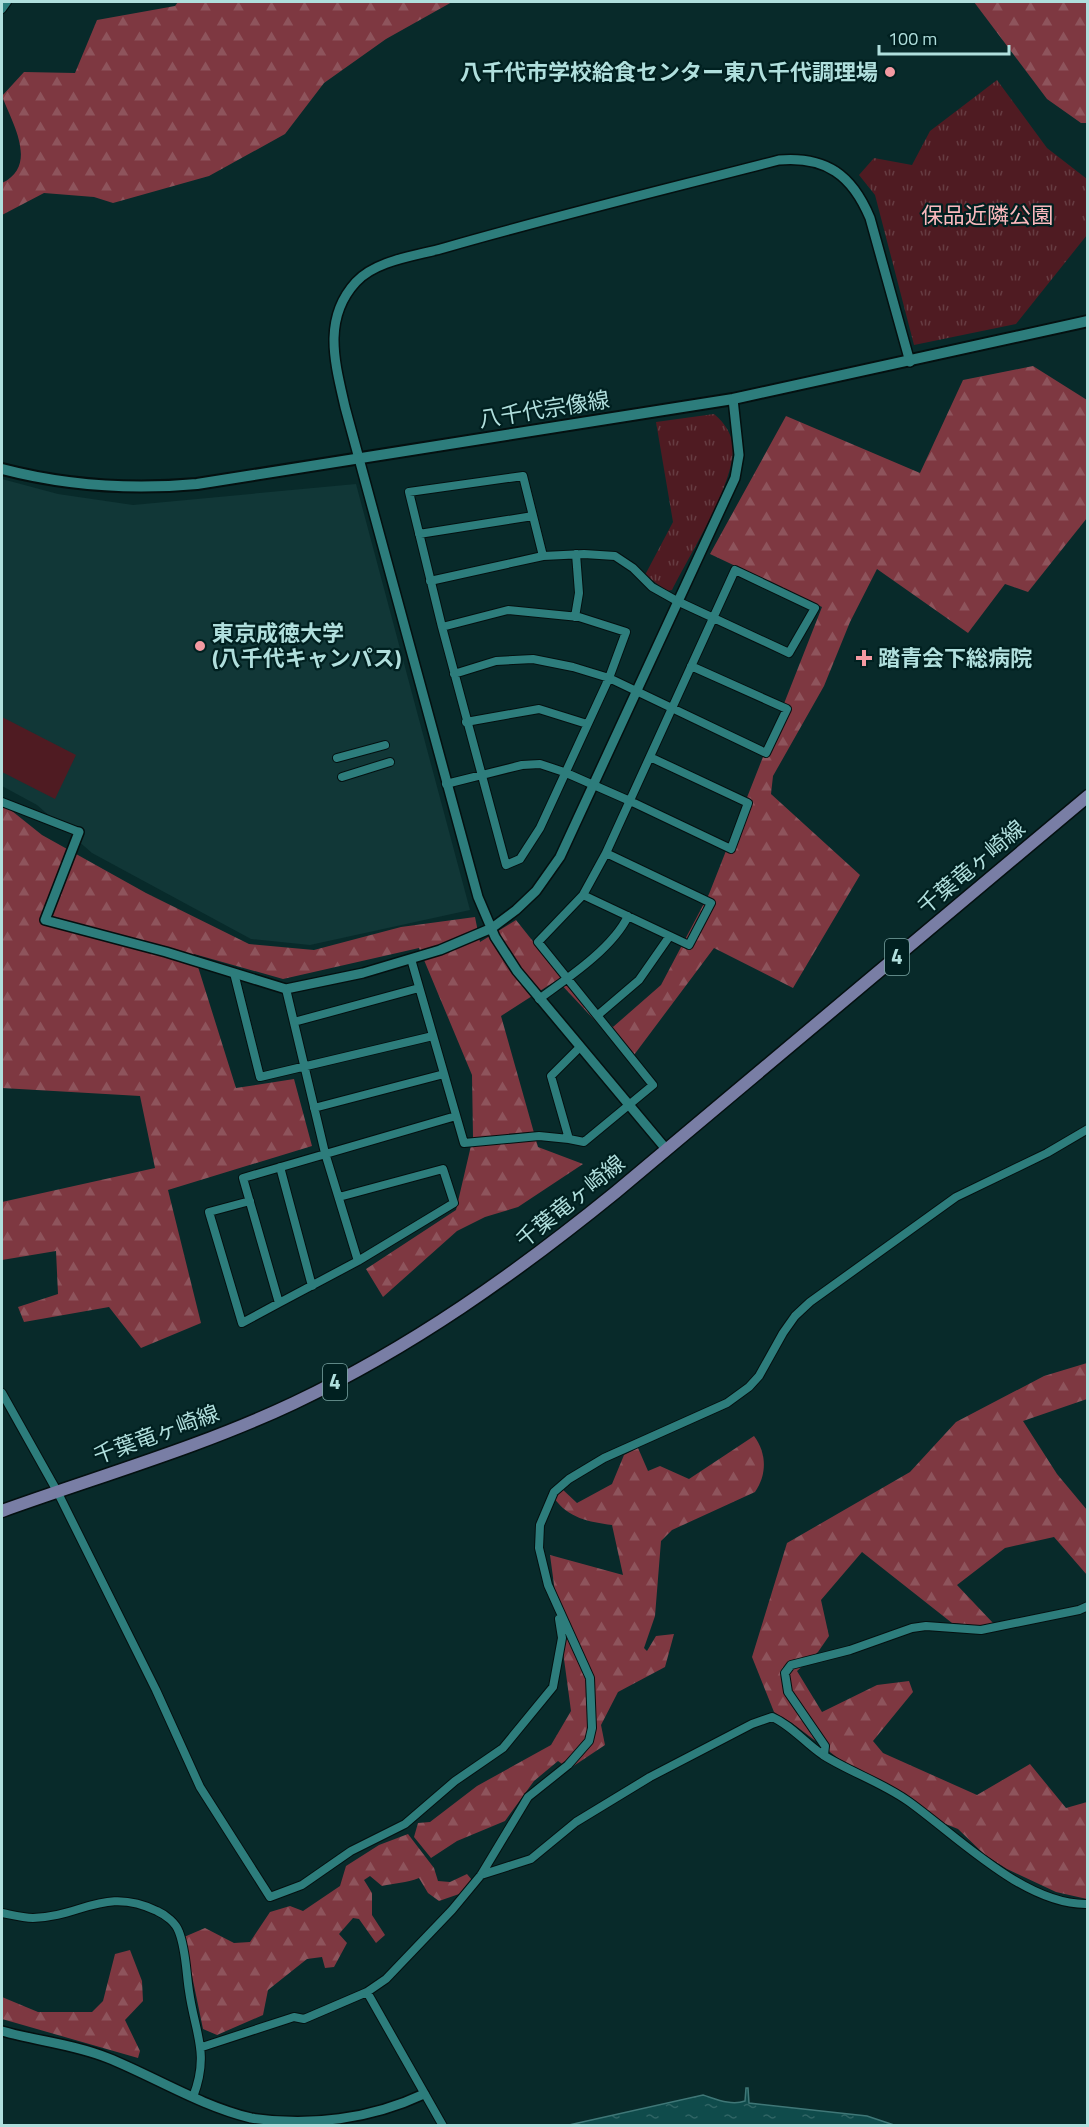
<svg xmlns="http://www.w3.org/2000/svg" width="1089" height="2127" font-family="'Titillium Web','Noto Sans JP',sans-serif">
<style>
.built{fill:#113737}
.grass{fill:url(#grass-tufts)}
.forest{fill:url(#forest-firs)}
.pitch{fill:#4f1b22}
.water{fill:url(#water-ripples);stroke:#3f7777;stroke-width:1.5}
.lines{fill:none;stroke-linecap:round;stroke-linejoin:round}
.minor-casing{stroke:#041010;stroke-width:10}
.tertiary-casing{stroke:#041010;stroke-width:12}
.secondary-casing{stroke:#041010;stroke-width:14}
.primary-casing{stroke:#041010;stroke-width:15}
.minor{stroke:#2d7d7c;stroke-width:8}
.tertiary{stroke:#2d7d7c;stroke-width:9}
.secondary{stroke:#2d7d7c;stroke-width:10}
.primary{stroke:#797ea5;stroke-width:12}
.poi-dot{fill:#f49aa2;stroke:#002020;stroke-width:2}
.labels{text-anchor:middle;stroke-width:4.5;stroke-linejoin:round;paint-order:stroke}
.shield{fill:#002020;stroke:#7ba6a4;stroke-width:1.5}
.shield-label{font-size:21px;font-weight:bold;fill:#b0dfdd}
.poi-label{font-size:22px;font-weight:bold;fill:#b0dfdd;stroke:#002020;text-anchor:start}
.park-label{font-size:22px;fill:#fab9bd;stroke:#002020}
.street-label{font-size:22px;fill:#b0dfdd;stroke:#002020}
</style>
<defs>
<pattern id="grass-tufts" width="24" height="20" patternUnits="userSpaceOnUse" patternTransform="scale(1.5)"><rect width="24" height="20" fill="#4f1b22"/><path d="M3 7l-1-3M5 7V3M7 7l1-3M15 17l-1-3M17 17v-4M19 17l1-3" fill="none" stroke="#663c42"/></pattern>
<pattern id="forest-firs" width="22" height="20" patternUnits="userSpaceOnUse" patternTransform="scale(1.5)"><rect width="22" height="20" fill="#7e3841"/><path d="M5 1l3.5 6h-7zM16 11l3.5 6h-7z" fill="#8e545c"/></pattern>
<pattern id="water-ripples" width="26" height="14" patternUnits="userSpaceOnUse" patternTransform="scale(1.5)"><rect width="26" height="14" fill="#0f4b4b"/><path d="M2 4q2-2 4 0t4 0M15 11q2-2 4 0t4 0" fill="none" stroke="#2f6464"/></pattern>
</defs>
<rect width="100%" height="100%" fill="#082a2a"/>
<path class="built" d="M2 479 58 494 133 505 356 484 470 910 310 945 251 939 92 853 37 805 2 786Z"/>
<path class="grass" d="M997 80 1047 148 1087 179V235L1016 324 914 345 875 195 859 175 874 158 912 165 930 131Z
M714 414C725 423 733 435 733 450 732 488 690 554 672 590L667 591 645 575 673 522 656 422Z"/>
<path class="forest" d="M178 2H452L386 39 324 83 285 134 209 176 113 203 94 197 44 193 2 215V183C39 165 12 123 2 96L24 72 75 73 97 20 175 6Z
M974 2H1087V123H1081L1047 99Z
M1033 366 1087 400V518L1028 592 1005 584 968 633 877 569 850 622 824 686 773 776 771 794 860 875 793 988 714 948 631 1059 557 980 501 1016 538 1147 583 1164 518 1207 485 1217 457 1231 383 1297 366 1269 456 1210 473 1137 472 1075 419 948 283 979 194 954 236 1088 294 1079 312 1146 168 1190 201 1323 141 1348 109 1307 24 1322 18 1307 58 1294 56 1251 2 1260V1202L155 1168 140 1096 2 1088V803L42 835 146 893 249 944 314 950 401 927 475 917 480 942 516 920 555 969 613 1027 661 985 709 894 822 607 710 554 786 416 920 473 963 380Z
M1087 1363V1399L1023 1421 1057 1474 1087 1510V1575L1054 1537 1005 1548 957 1585 993 1623 981 1626 952 1623 862 1552 821 1600 829 1636 818 1652 797 1671 822 1712 877 1685 909 1681 913 1692 873 1741 883 1753 977 1795 1030 1764 1066 1808 1087 1802V1899L1056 1892 1007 1869 985 1855 958 1829 943 1823 912 1798 843 1762 792 1723 774 1712 752 1657 787 1543 910 1472 956 1422 1044 1376Z
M754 1436C767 1453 767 1475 755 1492L672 1530 661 1541 655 1616 644 1648 647 1651 656 1636 674 1634 665 1667 618 1692 601 1725 605 1745 569 1769 558 1761 534 1781 505 1821 457 1841 431 1858 414 1837 418 1823 430 1822 477 1786 551 1745 571 1711 550 1555 623 1575 612 1525C589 1522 568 1518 554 1498L561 1488 577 1503 612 1484 624 1455 638 1448 648 1471 660 1466 689 1479Z
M408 1834 434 1868 438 1881 450 1882 467 1874 472 1880 462 1893 439 1901 428 1893 419 1878C406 1883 395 1883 382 1886L370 1876 364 1880 372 1893V1915L385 1935 376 1943 359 1919 353 1918 339 1934 347 1943 334 1967 325 1968 322 1957 307 1959 268 1990 263 2015 217 2035 203 2029 184 1937 205 1928 234 1943 250 1942 270 1912 290 1906 303 1911 340 1886 346 1866 379 1845Z
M130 1950 142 1981 143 2001 125 2020 140 2051 138 2058 2 2019V1997L38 2012H92L103 2001 115 1954Z"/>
<path class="pitch" d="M2 717 76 755 55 799 2 772Z"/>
<path class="water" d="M746 2088H748L749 2103 867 2116 894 2125H569L703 2095C716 2099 731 2106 745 2101Z"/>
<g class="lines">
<defs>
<path id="minor" d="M2 9 7 2
M419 534 533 516
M430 581 543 556
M508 610 579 617 626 632 609 678 540 828 520 859 506 865 442 627Z
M575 617 579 593 576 554
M442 627 409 492 523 476 543 556 584 554 615 556 633 568 652 587 677 601 789 653 815 608 735 570 606 853 583 895 538 942 653 1085 584 1142 569 1139 551 1076 579 1048
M454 674 496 661 533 659 573 667 609 678 766 753 787 709 691 666
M466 722 539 709 587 724
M337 758 385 745
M342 777 390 762
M446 784 522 765 540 764 564 772 630 801 731 849 748 803 650 757
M2 802 79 832
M583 895 689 945 711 903 606 853
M411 959 464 1143 539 1136 569 1139
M234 973 260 1077 433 1036
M286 989 325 1153 358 1261
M539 999C568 978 613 948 628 916
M598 1015 639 980 669 937
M294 1022 419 988
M314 1108 444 1074
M280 1167 312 1286
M250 1201 209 1212 242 1323 279 1303 243 1178 456 1116
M279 1303 358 1261 454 1203 443 1169 339 1197
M2 1393 57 1491 156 1690 200 1787 270 1897 302 1885 351 1851 405 1824 455 1781 503 1748 553 1687 562 1638 559 1619
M824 1755 825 1746 788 1692 785 1673 791 1665 850 1650 912 1628 926 1626 981 1630 1079 1610 1088 1606
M481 1875 531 1859 576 1822 650 1777 752 1724 772 1717C791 1725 805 1743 823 1755 850 1772 881 1782 908 1801 956 1835 1025 1906 1088 1904
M2 1913C12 1915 23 1918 33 1918 81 1917 105 1886 157 1911 166 1915 176 1923 179 1932 186 1950 186 1972 189 1991 195 2034 210 2053 193 2097
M202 2047 294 2017 304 2019 367 1992
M443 2126 367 1992 386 1979 452 1910 481 1875 528 1797 568 1765 589 1741 592 1728 590 1678 548 1585 539 1548 540 1525 554 1492 569 1479 604 1458 727 1403 749 1387 759 1376 783 1333 795 1316 810 1302 956 1197 1047 1153 1088 1129"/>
<path id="tertiary" d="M79 832 45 920 166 952 286 989 363 973 440 950 492 928 516 910 536 891 560 857 735 478 739 455 733 399
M666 1149 517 971 495 937 478 897 345 407C335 363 322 319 356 282 376 260 416 256 444 248 555 216 667 189 779 160 826 156 852 175 870 218L910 362
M2 2031C36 2041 74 2044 108 2058 155 2077 201 2106 251 2118 309 2127 371 2119 424 2094"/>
<path id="secondary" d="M2 469C67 486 130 490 197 484L733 399 1088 321"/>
<path id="primary" d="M2 1511C99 1476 201 1447 294 1403 412 1347 515 1274 616 1192L1088 796"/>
</defs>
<use href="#minor" class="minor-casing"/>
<use href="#tertiary" class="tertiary-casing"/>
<use href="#secondary" class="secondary-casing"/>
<use href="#primary" class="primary-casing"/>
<use href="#minor" class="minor"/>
<use href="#tertiary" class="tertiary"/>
<use href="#secondary" class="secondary"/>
<use href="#primary" class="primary"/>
</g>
<g class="poi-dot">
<circle cx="890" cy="72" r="6"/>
<circle cx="200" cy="646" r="6"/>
<path d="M861 649h6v6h6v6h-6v6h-6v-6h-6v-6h6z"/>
</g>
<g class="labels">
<g class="shield">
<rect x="885" y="939" width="24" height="36" rx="4.5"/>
<rect x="323" y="1364" width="24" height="36" rx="4.5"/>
</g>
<g class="shield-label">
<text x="897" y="964">4</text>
<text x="335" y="1389">4</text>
</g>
<g class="poi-label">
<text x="878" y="80" text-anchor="end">八千代市学校給食センター東八千代調理場</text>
<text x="212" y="641">東京成徳大学<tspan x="212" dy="25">(八千代キャンパス)</tspan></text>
<text x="878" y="666">踏青会下総病院</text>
</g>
<g class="park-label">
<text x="987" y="223">保品近隣公園</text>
</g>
<g class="street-label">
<text transform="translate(544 409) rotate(-9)" y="8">八千代宗像線</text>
<text transform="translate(971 867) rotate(-40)" y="8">千葉竜ヶ崎線</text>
<text transform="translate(570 1201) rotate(-39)" y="8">千葉竜ヶ崎線</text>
<text transform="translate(156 1434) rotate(-20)" y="8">千葉竜ヶ崎線</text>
</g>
</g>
<rect width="1089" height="2127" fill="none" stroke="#b0dfdd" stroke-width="6"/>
<path d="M879 45v9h130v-9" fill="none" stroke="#b0dfdd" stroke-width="3"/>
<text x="888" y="45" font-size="18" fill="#b0dfdd" stroke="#002020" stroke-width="4.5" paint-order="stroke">100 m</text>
</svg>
